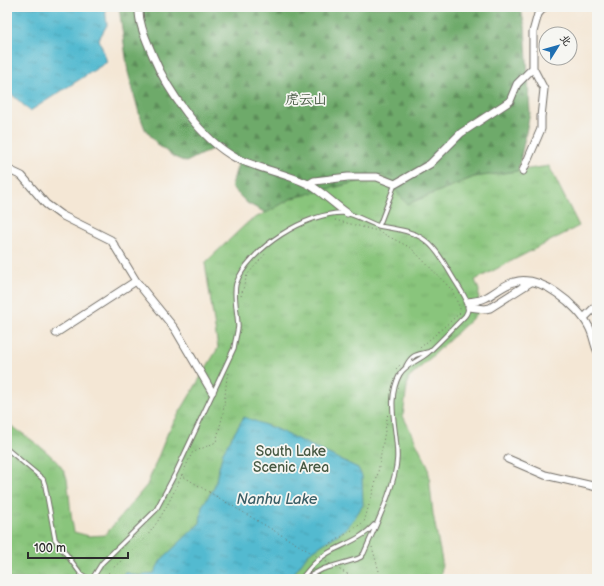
<svg xmlns="http://www.w3.org/2000/svg" width="604" height="586" font-family="'Balsamiq Sans','LXGW WenKai TC',sans-serif">
<style>
.grass{fill:url(#grass-tufts);stroke:#5a7853}
.forest{fill:url(#forest-firs);stroke:#4c6a4b}
.water{fill:url(#water-ripples);stroke:#3e727e}
.lines{fill:none;stroke-linecap:round;stroke-linejoin:round}
.service-casing{stroke:#716d66;stroke-width:5.5}
.minor-casing{stroke:#716d66;stroke-width:9}
.path{stroke:#716d66;stroke-width:1;stroke-dasharray:1 3;stroke-linecap:butt}
.service{stroke:#fff;stroke-width:3.5}
.minor{stroke:#fff;stroke-width:7}
.path-bridge{stroke:#716d66;stroke-width:1;stroke-dasharray:1 3;stroke-linecap:butt}
.labels{text-anchor:middle;stroke-width:3.5;stroke-linejoin:round;paint-order:stroke}
.park-label{font-size:14px;fill:#475943;stroke:#f6f6f2}
.water-label{font-size:15px;font-style:italic;fill:#395d65;stroke:#f6f6f2}
</style>
<defs>
<pattern id="grass-tufts" width="24" height="20" patternUnits="userSpaceOnUse"><rect width="24" height="20" fill="#89c57b"/><path d="M3 7l-1-3M5 7V3M7 7l1-3M15 17l-1-3M17 17v-4M19 17l1-3" fill="none" stroke="#76a96a"/></pattern>
<pattern id="forest-firs" width="22" height="20" patternUnits="userSpaceOnUse"><rect width="22" height="20" fill="#6eaa6b"/><path d="M5 1l3.5 6h-7zM16 11l3.5 6h-7z" fill="#5b8b58"/></pattern>
<pattern id="water-ripples" width="26" height="14" patternUnits="userSpaceOnUse"><rect width="26" height="14" fill="#52bad0"/><path d="M2 4q2-2 4 0t4 0M15 11q2-2 4 0t4 0" fill="none" stroke="#4497a9"/></pattern>
</defs>
<rect width="100%" height="100%" fill="#f6f6f2"/>
<filter id="ink" filterUnits="userSpaceOnUse"><feTurbulence type="fractalNoise" baseFrequency=".025" numOctaves="2"/><feDisplacementMap in="SourceGraphic" scale="8" xChannelSelector="R" yChannelSelector="G"/><feConvolveMatrix kernelMatrix="1 2 1 2 8 2 1 2 1" color-interpolation-filters="sRGB"/></filter>
<filter id="wash" filterUnits="userSpaceOnUse"><feTurbulence type="fractalNoise" baseFrequency=".012" numOctaves="4" result="noise"/><feDisplacementMap in="SourceGraphic" scale="16" xChannelSelector="R" yChannelSelector="G"/><feGaussianBlur stdDeviation="0.9" result="paint"/><feColorMatrix in="noise" values="0 0 0 0 0 0 0 0 0 0 0 0 0 0 0 0 0 1.4 0 .05"/><feComposite in="paint" operator="in"/></filter>
<g filter="url(#wash)">
<rect width="100%" height="100%" fill="#f4e7d5"/>
<path class="grass" d="M549 166 579 226 475 280 479 290 478 313 408 379 403 416 428 466 433 514 442 561 441 579H7V423C23 434 64 460 67 479 70 497 70 514 74 532L89 536 105 535 147 485 168 432 218 348 205 263 248 222 292 198 384 175 407 204 474 177Z"/>
<path class="forest" d="M119 7H520L525 26 530 113 518 171 474 177 407 204 383 175 292 198 266 213 247 203 231 187 238 164 214 148 186 162 174 157 158 145 145 129 139 113 128 72Z"/>
<path class="water" d="M7 7H105L107 25 99 39 107 62 30 111 7 90Z
M244 417 276 429 358 468 362 476 363 505 354 519 343 531 308 554 290 579H119L125 572 138 576 154 573 161 560 200 523 202 506 214 488 223 452Z"/>
</g>
<g filter="url(#ink)">
<g class="lines">
<defs>
<path id="service" d="M379 226 395 184
M406 366C412 354 416 355 428 352
M7 449 43 479 45 485 55 539 81 574 89 579
M92 579 102 563 156 510 176 472 234 348C235 341 237 334 238 327 238 315 233 295 236 284 248 249 308 211 345 213 354 214 369 223 379 226 394 229 409 230 422 238 438 248 447 269 457 284 463 294 473 306 465 316 453 328 441 341 428 353 419 361 406 364 400 374 385 401 398 430 397 458 396 485 375 527 364 553L361 557 357 559 323 569 304 579
M301 579C309 569 317 559 328 553 344 544 362 539 374 525"/>
<path id="minor" d="M139 7C138 24 147 41 153 56 168 92 202 140 236 158 259 169 285 173 308 184 320 190 335 205 347 213
M7 169 22 176 46 204 61 215 111 240 136 281 175 329 212 392
M523 171 541 129V117L544 89 533 68V32L538 14 544 7
M309 184 314 181 348 177H377L395 184 430 164 461 133 510 101 517 84 533 68
M467 302C473 301 480 301 485 298 495 293 503 285 514 282 540 274 578 305 589 327 593 334 594 343 597 350
M469 307 485 309 490 308 531 282
M584 318 597 305
M56 333 136 281
M508 459 545 475 597 487"/>
</defs>
<use href="#service" class="service-casing"/>
<use href="#minor" class="minor-casing"/>
<path class="path" d="M335 220 378 231 411 248 452 290 461 311
M241 296 247 275 266 253
M420 348 460 313
M396 369 401 364
M181 475 209 492
M328 546 364 522 377 478 388 413
M372 547 381 578 379 579
M347 574 361 579
M103 579C113 566 127 557 139 545 164 519 177 485 192 453L216 442 223 414 227 377 229 373"/>
<use href="#service" class="service"/>
<use href="#minor" class="minor"/>
<path class="path-bridge" d="M209 492 347 574"/>
</g>
</g>
<g class="labels">
<g class="park-label">
<text x="306" y="104">虎云山</text>
<text x="291" y="456">South Lake<tspan x="291" dy="16">Scenic Area</tspan></text>
</g>
<g class="water-label">
<text x="277" y="504">Nanhu Lake</text>
</g>
</g>
<rect width="604" height="586" fill="none" stroke="#f6f6f2" stroke-width="24"/>
<g transform="translate(558 46) rotate(53)"><circle r="19" fill="#f6f6f2" stroke="#a5a5a2"/>
<path d="M0-3L7 15L0 10L-7 15Z" fill="#1f6fb2"/>
<text y="-6" font-size="11" font-weight="bold" text-anchor="middle" fill="#2b2b2b">北</text>
</g>
<path d="M28 552v6h100v-6" fill="none" stroke="#2b2b2b" stroke-width="2"/>
<text x="34" y="552" font-size="12" fill="#2b2b2b" stroke="#f6f6f2" stroke-width="3" paint-order="stroke">100 m</text>
</svg>
